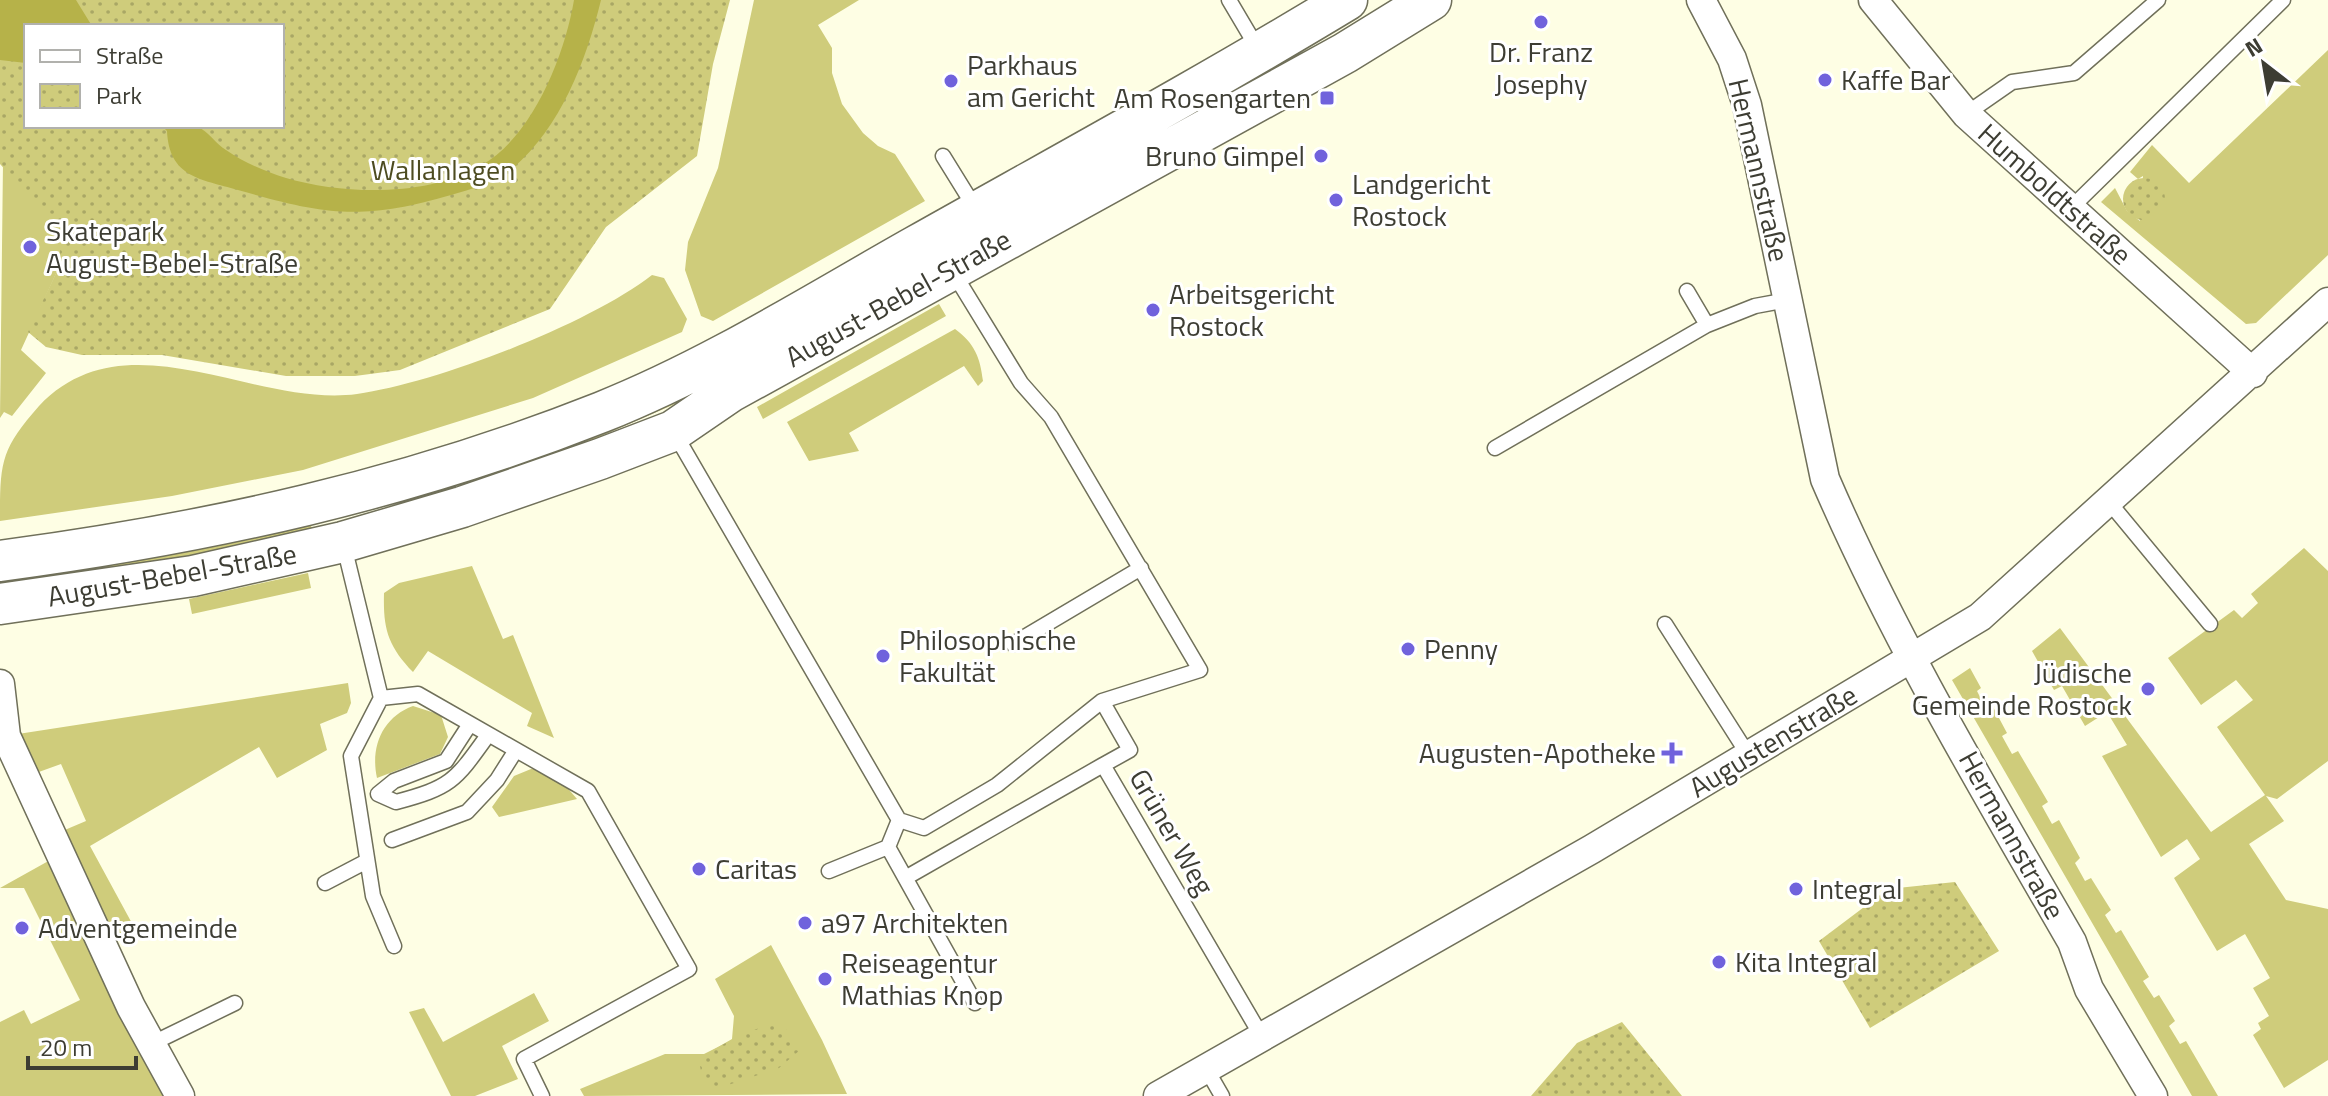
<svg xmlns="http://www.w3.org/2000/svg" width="2328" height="1096" font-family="'Titillium Web',sans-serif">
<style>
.green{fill:#cfcc7b}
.park{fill:url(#park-dots);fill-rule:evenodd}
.water{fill:#b6b249}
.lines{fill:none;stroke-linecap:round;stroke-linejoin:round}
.lane-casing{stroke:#70705a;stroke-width:17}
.street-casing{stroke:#70705a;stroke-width:31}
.secondary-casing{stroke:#70705a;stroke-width:43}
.lane{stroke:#fff;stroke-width:14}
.street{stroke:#fff;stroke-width:28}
.secondary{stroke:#fff;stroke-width:40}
.poi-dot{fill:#7062dc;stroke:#fff;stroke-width:3}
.labels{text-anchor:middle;stroke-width:6;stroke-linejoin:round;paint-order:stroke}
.poi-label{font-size:28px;fill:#3d3d33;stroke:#fff;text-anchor:start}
.park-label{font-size:28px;fill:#4d4c21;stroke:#fff}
.street-label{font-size:28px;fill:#3d3d33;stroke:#fff}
</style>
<defs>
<pattern id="park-dots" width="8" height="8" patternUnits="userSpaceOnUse" patternTransform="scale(2)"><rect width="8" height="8" fill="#cfcc7b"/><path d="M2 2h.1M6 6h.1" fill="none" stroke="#a9a765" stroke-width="1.8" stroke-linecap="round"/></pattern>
</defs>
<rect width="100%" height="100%" fill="#fefee4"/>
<path class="green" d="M754 0H859L818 25 832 48V73L842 104 863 133 878 146 895 154 925 201 713 321 701 316 685 270 688 242 718 168Z
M2328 50V255L2256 323 2246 324 2101 202 2115 188 2127 211 2140 221 2143 176 2138 179 2130 172 2152 145 2189 183Z
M3 163 60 229V265L21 350 46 373 12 416 4 412 0 418Z
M652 275 664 278 687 319 682 332 533 398 303 470 172 496 0 521C0 463 0 450 39 406 126 314 254 408 357 394 437 383 589 324 652 275Z
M939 304 946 316 763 419 757 407Z
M955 329C975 344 980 357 983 381L978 386 964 366 849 433 859 451 809 461 787 422Z
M712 388 571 449 464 484 510 452 623 410Z
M309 517 313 534 249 549 2 588 1 572Z
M2304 548 2328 571V761L2277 799 2266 796 2284 821 2249 844 2286 900 2328 909V1060L2284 1088 2253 1035 2261 1029 2258 1023 2269 1016 2253 988 2270 978 2245 934 2217 951 2174 878 2200 859 2187 839 2161 857 2102 756 2127 745 2107 712 2085 726 2062 686 2054 690 2032 651 2060 628 2211 832 2265 795 2217 727 2253 700 2236 680 2201 705 2168 658 2234 610 2242 618 2258 603 2251 594Z
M472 566 503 639 513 635 554 738 527 726 532 713 428 651 413 672C388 646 383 629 384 593L399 583Z
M308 573 311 588 192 614 189 599Z
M1970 668 1981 688 1977 691 1985 707 1992 705 2007 733 2002 736 2012 754 2018 751 2048 802 2042 806 2052 824 2059 820 2080 858 2075 863 2085 881 2091 878 2111 910 2105 915 2116 933 2121 930 2149 977 2143 981 2154 998 2159 995 2175 1021 2169 1026 2180 1044 2186 1041 2218 1096H2192L1952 680Z
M348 683 351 703 347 713 320 724 327 750 277 778 259 747 90 846 134 927 109 940 60 832 86 821 61 764 36 773 18 734Z
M413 706 441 715 448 737 440 754 377 778C370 746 383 717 413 706Z
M531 769C552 770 564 783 577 799L499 817 492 807 514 776Z
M52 859 172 1096H0V1022L24 1010 31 1024 80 1000 24 888H0Z
M771 945 822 1040 847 1094 584 1096 580 1089 665 1054H706L732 1039 734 1016 715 979Z
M534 993 549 1021 502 1046 518 1079 475 1096H451L409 1012 424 1008 443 1042Z"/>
<path class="park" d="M0 0H730L713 64 697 156 606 227 550 309 400 370 355 376H286L162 355H82L46 347 28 332 60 265V230L0 164ZM26 26H282V126H26Z
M2123 199a21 21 0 1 1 42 0a21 21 0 1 1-42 0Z
M1955 882 1999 951 1870 1028 1819 941 1888 889Z
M1622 1022 1682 1096H1531L1577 1043Z
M782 1023 800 1050 779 1068 719 1088 703 1080 698 1057 752 1030Z"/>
<path class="water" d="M0 0H76L92 26H26V63L0 60Z
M574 0H601C586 61 561 127 512 169 495 183 472 189 451 195 362 221 325 215 238 190 200 179 169 177 167 131L162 126C172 126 189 123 198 127 208 131 216 144 226 150 243 162 266 172 286 178 345 195 428 197 482 165 533 136 565 54 574 0Z"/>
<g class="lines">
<defs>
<path id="lane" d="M1229 0 1258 49
M1966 114 2012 82 2074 73 2158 0
M943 156 977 211
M2071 208 2283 0
M953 272 1021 383 1051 417 1200 670 1102 701
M1687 291 1707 325
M675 434 899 820 924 828 997 785 1102 701 1130 750 1103 765
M1495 448 1707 325 1755 306 1788 300
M2109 502 2210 624
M344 546 381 698
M1665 624 1749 756
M1013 644 1141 568
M470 724 446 761 394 781 378 794 396 802C452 787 455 781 488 735
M392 840 467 812 497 780 516 750
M888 847 975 1003
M829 871 888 847 899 820
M907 877 1103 765 1262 1037
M325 883 367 861
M394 946 373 896 351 756 381 698 418 694 588 791 689 969 524 1059 542 1096
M151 1044 235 1003
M1207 1070 1222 1096"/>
<path id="street" d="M1701 0 1732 59 1747 105 1825 479C1894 639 1985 791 2072 942L2089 989 2153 1096
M1873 0 1966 114 2253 373
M0 684 6 736 131 1007 180 1096
M1158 1096 1592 849 1980 617 2328 302"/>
<path id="secondary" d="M0 561C209 533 405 490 602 412 712 368 813 304 916 246 1060 165 1205 86 1347 0
M0 604 193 576 343 542 462 507 600 459 673 431 730 392 1345 53 1431 0"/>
</defs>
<use href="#lane" class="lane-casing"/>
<use href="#street" class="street-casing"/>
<use href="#secondary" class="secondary-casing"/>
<use href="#lane" class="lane"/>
<use href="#street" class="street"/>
<use href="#secondary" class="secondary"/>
</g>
<g class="poi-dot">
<circle cx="1541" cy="22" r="8"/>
<circle cx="1825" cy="80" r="8"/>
<circle cx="951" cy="81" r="8"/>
<rect x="1319" y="90" width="16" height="16" rx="4"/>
<circle cx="1321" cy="156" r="8"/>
<circle cx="1336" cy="200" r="8"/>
<circle cx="30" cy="247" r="8"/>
<circle cx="1153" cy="310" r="8"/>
<circle cx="1408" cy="649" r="8"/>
<circle cx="883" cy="656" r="8"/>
<circle cx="2148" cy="689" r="8"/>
<path d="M1668 741h8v8h8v8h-8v8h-8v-8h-8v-8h8z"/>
<circle cx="699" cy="869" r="8"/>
<circle cx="1796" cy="889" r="8"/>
<circle cx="805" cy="923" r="8"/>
<circle cx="22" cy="928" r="8"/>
<circle cx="1719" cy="962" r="8"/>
<circle cx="825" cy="979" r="8"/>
</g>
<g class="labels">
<g class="poi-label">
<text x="1541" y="62" text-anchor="middle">Dr. Franz<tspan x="1541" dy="32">Josephy</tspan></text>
<text x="967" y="75">Parkhaus<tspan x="967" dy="32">am Gericht</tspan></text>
<text x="1841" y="90">Kaffe Bar</text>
<text x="1311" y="108" text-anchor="end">Am Rosengarten</text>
<text x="1305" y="166" text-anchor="end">Bruno Gimpel</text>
<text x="1352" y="194">Landgericht<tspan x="1352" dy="32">Rostock</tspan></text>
<text x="46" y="241">Skatepark<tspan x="46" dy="32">August-Bebel-Straße</tspan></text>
<text x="1169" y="304">Arbeitsgericht<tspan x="1169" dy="32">Rostock</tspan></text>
<text x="899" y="650">Philosophische<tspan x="899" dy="32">Fakultät</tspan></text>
<text x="1424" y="659">Penny</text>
<text x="2132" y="683" text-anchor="end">Jüdische<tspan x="2132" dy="32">Gemeinde Rostock</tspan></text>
<text x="1656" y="763" text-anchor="end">Augusten-Apotheke</text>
<text x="715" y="879">Caritas</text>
<text x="1812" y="899">Integral</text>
<text x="821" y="933">a97 Architekten</text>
<text x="38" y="938">Adventgemeinde</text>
<text x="1735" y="972">Kita Integral</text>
<text x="841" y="973">Reiseagentur<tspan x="841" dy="32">Mathias Knop</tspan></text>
</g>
<g class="park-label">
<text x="443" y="180">Wallanlagen</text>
</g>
<g class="street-label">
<text transform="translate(1759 170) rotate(77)" y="10">Hermannstraße</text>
<text transform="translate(2055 194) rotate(42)" y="10">Humboldtstraße</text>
<text transform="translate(898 298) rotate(-29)" y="10">August-Bebel-Straße</text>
<text transform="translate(172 575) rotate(-10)" y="10">August-Bebel-Straße</text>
<text transform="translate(1773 741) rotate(-31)" y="10">Augustenstraße</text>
<text transform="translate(1172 832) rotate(60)" y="10">Grüner Weg</text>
<text transform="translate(2012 835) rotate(61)" y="10">Hermannstraße</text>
</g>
</g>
<rect x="24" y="24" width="260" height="104" fill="#ffffff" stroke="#b1b1ad" stroke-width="2"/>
<rect x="40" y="50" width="40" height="12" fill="#ffffff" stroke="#b1b1ad" stroke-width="2"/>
<text x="96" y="64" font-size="24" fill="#3d3d33">Straße</text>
<rect x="40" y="84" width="40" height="24" fill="url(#park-dots)" stroke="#b1b1ad" stroke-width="2"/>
<text x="96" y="104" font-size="24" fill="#3d3d33">Park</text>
<g transform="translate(2264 64) rotate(329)" stroke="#ffffff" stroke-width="6" paint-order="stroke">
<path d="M0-6L14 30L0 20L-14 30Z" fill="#3d3d33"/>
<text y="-12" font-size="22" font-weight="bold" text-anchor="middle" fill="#3d3d33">N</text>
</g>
<path d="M28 1056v12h108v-12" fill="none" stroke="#3d3d33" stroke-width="4"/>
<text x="40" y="1056" font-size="24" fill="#3d3d33" stroke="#ffffff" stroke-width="6" paint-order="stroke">20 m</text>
</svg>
